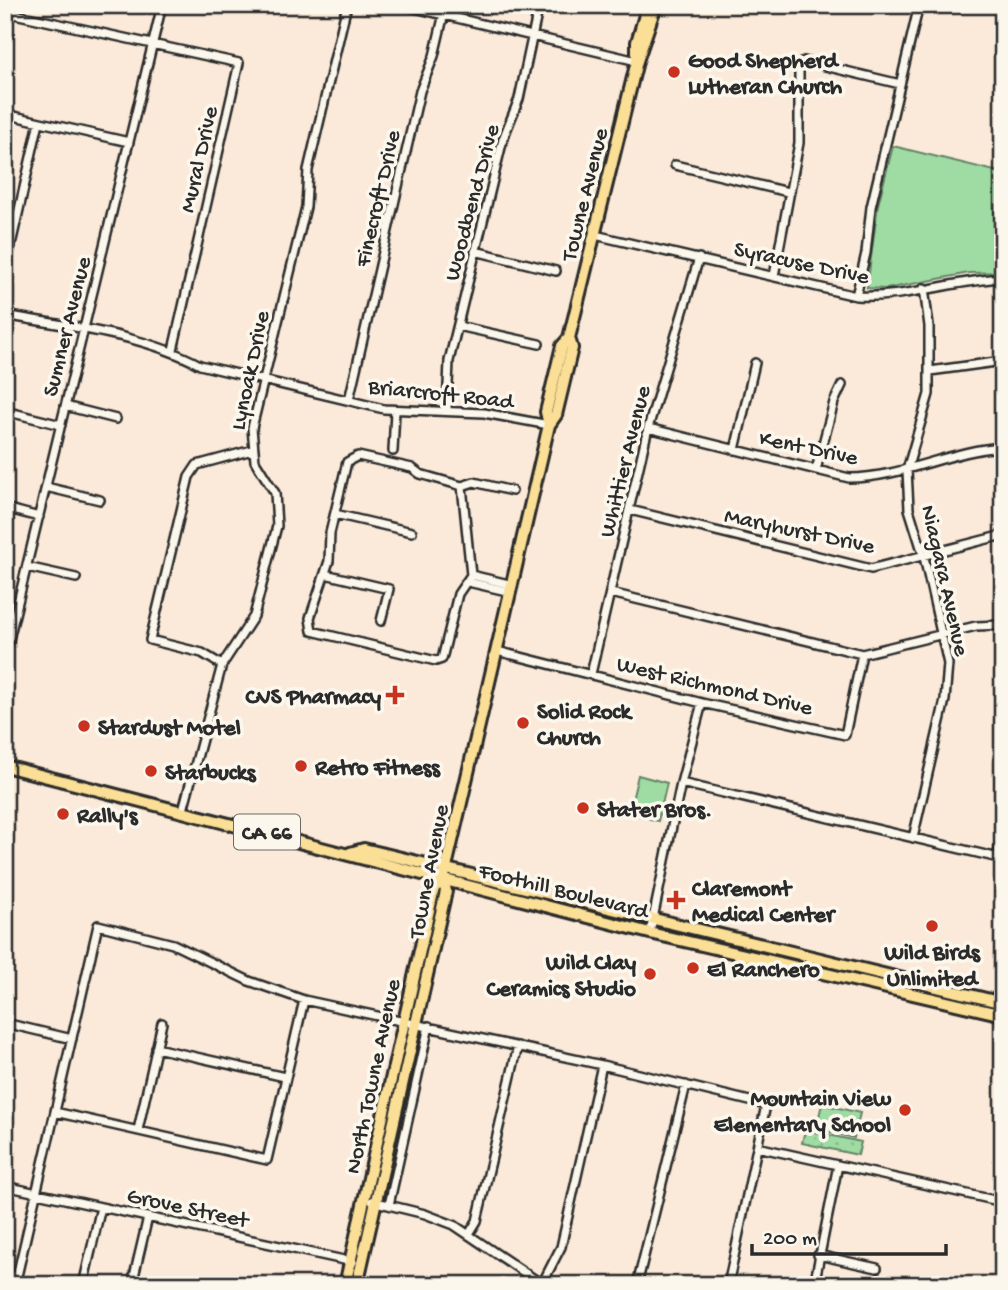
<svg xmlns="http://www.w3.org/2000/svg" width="1008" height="1290" font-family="'Gochi Hand',sans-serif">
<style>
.grass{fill:url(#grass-dots);stroke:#658467;stroke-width:2}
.park{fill:#9fdca3;stroke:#658467;stroke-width:2}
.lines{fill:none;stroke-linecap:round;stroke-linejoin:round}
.street-casing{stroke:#2b2b2b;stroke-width:12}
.primary-casing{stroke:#2b2b2b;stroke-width:16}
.street{stroke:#fbf7ec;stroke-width:7}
.primary{stroke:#fbdf96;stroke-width:10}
.poi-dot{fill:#c8321e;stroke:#fbf7ec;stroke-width:2.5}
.labels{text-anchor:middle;stroke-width:7;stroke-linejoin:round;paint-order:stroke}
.shield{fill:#fbf7ec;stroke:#696865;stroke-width:2}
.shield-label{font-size:21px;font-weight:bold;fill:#2b2b2b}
.poi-label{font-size:23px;font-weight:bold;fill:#2b2b2b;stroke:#fbf7ec;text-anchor:start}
.street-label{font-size:23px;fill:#2b2b2b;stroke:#fbf7ec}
</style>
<defs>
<pattern id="grass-dots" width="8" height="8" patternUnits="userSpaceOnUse" patternTransform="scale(1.75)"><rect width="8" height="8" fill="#9fdca3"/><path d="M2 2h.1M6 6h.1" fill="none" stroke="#89bd8c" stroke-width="1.8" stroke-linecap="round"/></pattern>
</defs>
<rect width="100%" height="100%" fill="#fbead9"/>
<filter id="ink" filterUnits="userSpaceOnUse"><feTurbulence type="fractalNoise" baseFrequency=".0143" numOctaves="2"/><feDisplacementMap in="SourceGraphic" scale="14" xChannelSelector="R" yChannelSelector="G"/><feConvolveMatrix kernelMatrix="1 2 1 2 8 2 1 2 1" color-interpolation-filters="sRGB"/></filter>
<g filter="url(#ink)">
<path class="grass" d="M805 1130 861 1142 858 1155 802 1143Z"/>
<path class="park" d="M893 146 1003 173V272L969 273 886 289 867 288 878 205Z
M638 775 667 783 658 821 629 813Z
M822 1104 860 1113 854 1138 816 1129Z"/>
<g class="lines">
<defs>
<path id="street" d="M402 5 637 61
M5 12 239 63 173 350
M5 114 129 142
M675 165 788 192
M595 235 856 296C905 299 954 280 1003 278
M475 251 556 271
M5 271 39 122
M774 276 799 143V66L804 61 900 84
M856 296 866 253 871 207 919 5
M5 315C70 327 142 334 200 365L384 409 484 413 549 425
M458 326 539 344
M930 371 1003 361
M349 400 420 91 434 56 446 5
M65 406 116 419
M447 410 449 361 503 139 519 99 539 5
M9 412 61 425
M648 428 849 478C902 478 950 450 1003 447
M735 450 755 363
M393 451 395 411
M358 456 412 468 420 474 462 486 471 575 458 594 442 659 436 661 312 631 310 618 329 561 330 533 347 462Z
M816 470 834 402 842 385
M462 486 474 482 512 491
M46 487 100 500
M5 508 39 517
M630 510 871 569 1003 535
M335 514 412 532
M27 567 76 578
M325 574 389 589 381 621
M471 575 513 585
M468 582 511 592
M611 593 862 654 976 626 1003 625
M497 651 702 703 845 735 862 654
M5 656 162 5
M222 665 202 653 150 640 189 477 197 465 252 450
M591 674 648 428 699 258
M681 783 1003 859
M183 810 222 665 254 616 277 526 275 493 255 461 252 428 306 207 308 170 347 5
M913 838 945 700 948 664 924 557 909 509 907 470 929 394V326L924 288
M997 858 1003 834
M650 933 681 783 702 703
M5 1023 72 1039
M156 1048 285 1077
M55 1112 267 1160 304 1000
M138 1130 162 1023
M757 1147 1003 1202
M5 1186 353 1262
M372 1201 425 1214 454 1225 543 1285
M389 1205 429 1026
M469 1234 477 1221 518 1046
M818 1255 877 1268
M5 1274 17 1277
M542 1284 561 1247 602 1065
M15 1285 98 925 173 944 249 981 304 1000 602 1065 766 1105 728 1285
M83 1285 101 1207
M132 1285 148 1217
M637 1285 686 1085
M814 1285 838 1165"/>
<path id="primary" d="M637 58V42L648 5
M549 425 546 412 562 346 569 338 637 61 656 5
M5 766 650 933 1003 1015
M350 853 364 849 1003 1003
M345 1285 434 888 443 880
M357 1285 446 891 443 880 549 425 556 415 572 348 569 338"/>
</defs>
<use href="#street" class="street-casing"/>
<use href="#primary" class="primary-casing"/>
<use href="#street" class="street"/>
<use href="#primary" class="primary"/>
</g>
</g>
<g class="poi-dot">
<circle cx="674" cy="72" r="7"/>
<path d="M391.5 684.5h7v7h7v7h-7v7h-7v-7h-7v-7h7z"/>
<circle cx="523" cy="723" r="7"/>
<circle cx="84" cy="726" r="7"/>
<circle cx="301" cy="766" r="7"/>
<circle cx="151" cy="771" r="7"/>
<circle cx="583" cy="808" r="7"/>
<circle cx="63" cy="814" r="7"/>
<path d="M672.5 889.5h7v7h7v7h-7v7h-7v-7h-7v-7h7z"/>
<circle cx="932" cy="926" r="7"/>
<circle cx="693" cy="968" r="7"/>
<circle cx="650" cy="974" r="7"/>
<circle cx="905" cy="1110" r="7"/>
</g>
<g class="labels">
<rect class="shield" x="234" y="814.5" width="66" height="35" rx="5"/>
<g class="shield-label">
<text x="267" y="839">CA 66</text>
</g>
<g class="poi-label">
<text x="688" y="67">Good Shepherd<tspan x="688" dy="26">Lutheran Church</tspan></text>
<text x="381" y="703" text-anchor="end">CVS Pharmacy</text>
<text x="537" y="718">Solid Rock<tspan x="537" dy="26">Church</tspan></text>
<text x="98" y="734">Stardust Motel</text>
<text x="315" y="774">Retro Fitness</text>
<text x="165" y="779">Starbucks</text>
<text x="597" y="816">Stater Bros.</text>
<text x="77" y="822">Rally's</text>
<text x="692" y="895">Claremont<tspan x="692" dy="26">Medical Center</tspan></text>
<text x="932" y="959" text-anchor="middle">Wild Birds<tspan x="932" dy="26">Unlimited</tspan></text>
<text x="636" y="969" text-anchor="end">Wild Clay<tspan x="636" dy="26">Ceramics Studio</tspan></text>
<text x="707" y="976">El Ranchero</text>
<text x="891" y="1105" text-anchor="end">Mountain View<tspan x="891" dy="26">Elementary School</tspan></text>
</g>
<g class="street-label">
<text transform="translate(197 159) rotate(-77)" y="8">Mural Drive</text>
<text transform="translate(583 194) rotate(-76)" y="8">Towne Avenue</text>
<text transform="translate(376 198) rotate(-77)" y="8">Finecroft Drive</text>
<text transform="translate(470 202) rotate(-75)" y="8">Woodbend Drive</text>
<text transform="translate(802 261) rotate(12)" y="8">Syracuse Drive</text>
<text transform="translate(65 326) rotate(-76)" y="8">Sumner Avenue</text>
<text transform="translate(248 370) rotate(-78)" y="8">Lynoak Drive</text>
<text transform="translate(441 392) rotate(6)" y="8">Briarcroft Road</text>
<text transform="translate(809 446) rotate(12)" y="8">Kent Drive</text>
<text transform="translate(623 461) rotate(-76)" y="8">Whittier Avenue</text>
<text transform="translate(800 529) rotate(12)" y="8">Maryhurst Drive</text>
<text transform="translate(947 580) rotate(77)" y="8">Niagara Avenue</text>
<text transform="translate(715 684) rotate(13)" y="8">West Richmond Drive</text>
<text transform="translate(427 871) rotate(-79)" y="8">Towne Avenue</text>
<text transform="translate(564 889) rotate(14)" y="8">Foothill Boulevard</text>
<text transform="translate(371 1076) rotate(-78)" y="8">North Towne Avenue</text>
<text transform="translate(188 1206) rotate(12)" y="8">Grove Street</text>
</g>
</g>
<rect width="1008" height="1290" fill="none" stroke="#fbf7ec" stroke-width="28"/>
<rect x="14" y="14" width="980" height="1262" fill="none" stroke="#2b2b2b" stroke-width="2.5" filter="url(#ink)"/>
<path d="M752 1244v10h194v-10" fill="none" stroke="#2b2b2b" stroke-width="3.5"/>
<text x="763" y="1244" font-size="21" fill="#2b2b2b" stroke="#fbf7ec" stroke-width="5" paint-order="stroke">200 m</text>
</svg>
